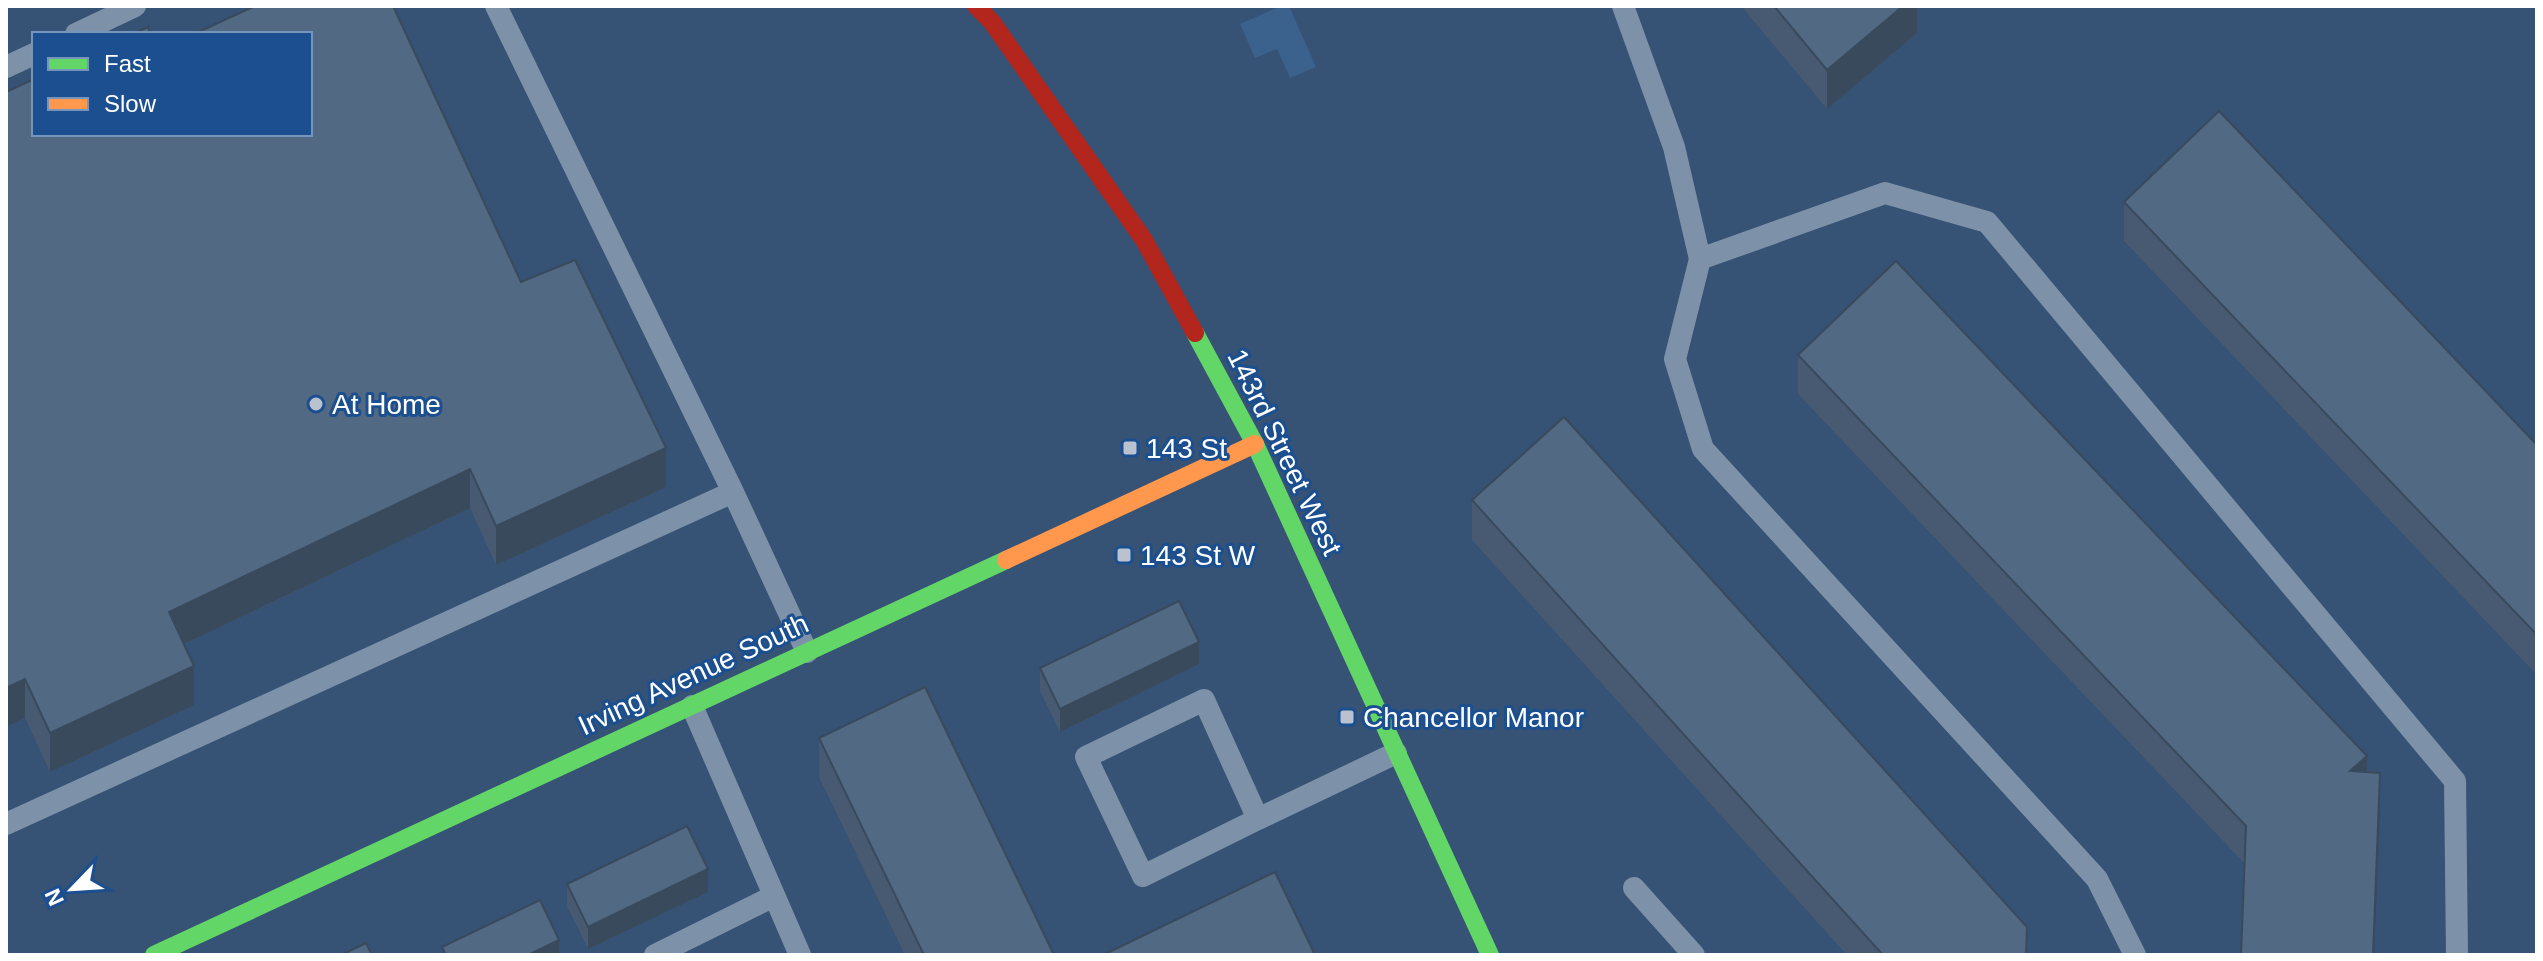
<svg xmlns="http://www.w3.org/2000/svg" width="2543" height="961" font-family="Helvetica,sans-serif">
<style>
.water{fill:#3b618d}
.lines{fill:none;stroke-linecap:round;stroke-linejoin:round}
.lane{stroke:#7d92a8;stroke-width:22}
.fast{stroke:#63d668;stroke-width:18}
.slow{stroke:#ff974d;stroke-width:18}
.jam{stroke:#b3261e;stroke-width:18}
.wall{fill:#475a72}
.shaded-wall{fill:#394a5c}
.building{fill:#526984;stroke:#394a5c;stroke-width:2}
.poi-dot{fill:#b9c2ce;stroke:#1b4f8f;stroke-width:3}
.labels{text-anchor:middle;stroke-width:6;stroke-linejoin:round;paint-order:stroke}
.poi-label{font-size:28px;fill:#fff;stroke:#1b4f8f;text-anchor:start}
.street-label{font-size:28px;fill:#fff;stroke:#1b4f8f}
</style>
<rect width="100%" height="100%" fill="#365274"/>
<path class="water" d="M1281 6H1289L1316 67 1290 78 1277 49 1255 58 1240 24Z"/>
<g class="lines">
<path class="lane" d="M1623 6 1674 147 1700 259 1885 193 1987 222 2455 781 2457 955
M76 34 135 6
M6 67 34 54
M1700 259 1675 359 1703 449 2097 879 2135 955
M733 492 807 652
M692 706 800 955
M1258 819 1143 876 1086 757 1204 700 1258 819 1396 753
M6 824 733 492 496 6
M1634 888 1694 955
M655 955 774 896"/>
<path class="fast" d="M1195 333 1255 444 1490 955
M154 955 1006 560"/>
<path class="slow" d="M1006 560 1255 444"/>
<path class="jam" d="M976 6 992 22 1144 240 1195 333"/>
</g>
<path class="wall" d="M1741 6H1917V33L1827 109Z
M6 92 521 282 666 487 496 565 470 508 184 644 194 705 50 772 25 718 6 727Z
M2124 202 2537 445V675L2124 241Z
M1798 355 2367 772 2380 812 2245 864 1798 394Z
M1472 500 2027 955H1847L1472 540Z
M1199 664 1060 732 1040 691V668Z
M819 738 1054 955H905L819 777Z
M567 884 708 892 588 949 567 906Z"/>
<path class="shaded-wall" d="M1903 6H1917V33L1827 109V70Z
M666 448V487L496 565V526Z
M470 469V508L169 651V612Z
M1199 642V664L1060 732V709Z
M194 666V705L50 772V733Z
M25 679V718L6 727V688Z
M2367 756V795L2350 771Z
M2380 773V812L2374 955H2373Z
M708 869V892L588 949V927Z
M559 940V955H528Z"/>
<path class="building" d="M255 6H393L521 282 575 260 666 448 496 526 470 469 169 612 194 666 50 733 25 679 6 688V92L34 79V134H310V34H194Z
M1774 6H1903L1827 70Z
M148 27 150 34H133Z
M2219 111 2537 445V635L2124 202Z
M1896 261 2367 756 2350 771 2380 773 2373 955H2241L2246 826 1798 355Z
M1564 417 2027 927 2026 955H1883L1472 500Z
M1179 601 1199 642 1060 709 1040 668Z
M925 687 1054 955H924L819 738Z
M687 826 708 869 588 927 567 884Z
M1275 872 1315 955H1103Z
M540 900 559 940 528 955H446L442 947Z
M366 943 372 955H341Z"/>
<g class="poi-dot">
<circle cx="316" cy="404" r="8"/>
<rect x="1122" y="440" width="16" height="16" rx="4"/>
<rect x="1116" y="547" width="16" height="16" rx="4"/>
<rect x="1339" y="709" width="16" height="16" rx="4"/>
</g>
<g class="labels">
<g class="poi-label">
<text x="332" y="414">At Home</text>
<text x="1146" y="458">143 St</text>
<text x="1140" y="565">143 St W</text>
<text x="1363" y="727">Chancellor Manor</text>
</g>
<g class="street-label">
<text transform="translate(1285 452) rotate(64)" y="10">143rd Street West</text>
<text transform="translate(693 674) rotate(-25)" y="10">Irving Avenue South</text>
</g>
</g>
<rect width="2543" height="961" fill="none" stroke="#ffffff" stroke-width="16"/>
<rect x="32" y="32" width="280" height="104" fill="#1b4f8f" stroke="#7695bc" stroke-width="2"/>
<rect x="48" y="58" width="40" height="12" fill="#63d668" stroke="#7695bc" stroke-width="2"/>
<text x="104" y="72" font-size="24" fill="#ffffff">Fast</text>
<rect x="48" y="98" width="40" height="12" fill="#ff974d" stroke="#7695bc" stroke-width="2"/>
<text x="104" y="112" font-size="24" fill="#ffffff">Slow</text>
<g transform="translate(72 889) rotate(245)" stroke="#1b4f8f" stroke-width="6" paint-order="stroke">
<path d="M0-6L14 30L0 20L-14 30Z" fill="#ffffff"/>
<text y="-12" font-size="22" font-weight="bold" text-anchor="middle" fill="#ffffff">N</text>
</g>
</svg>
